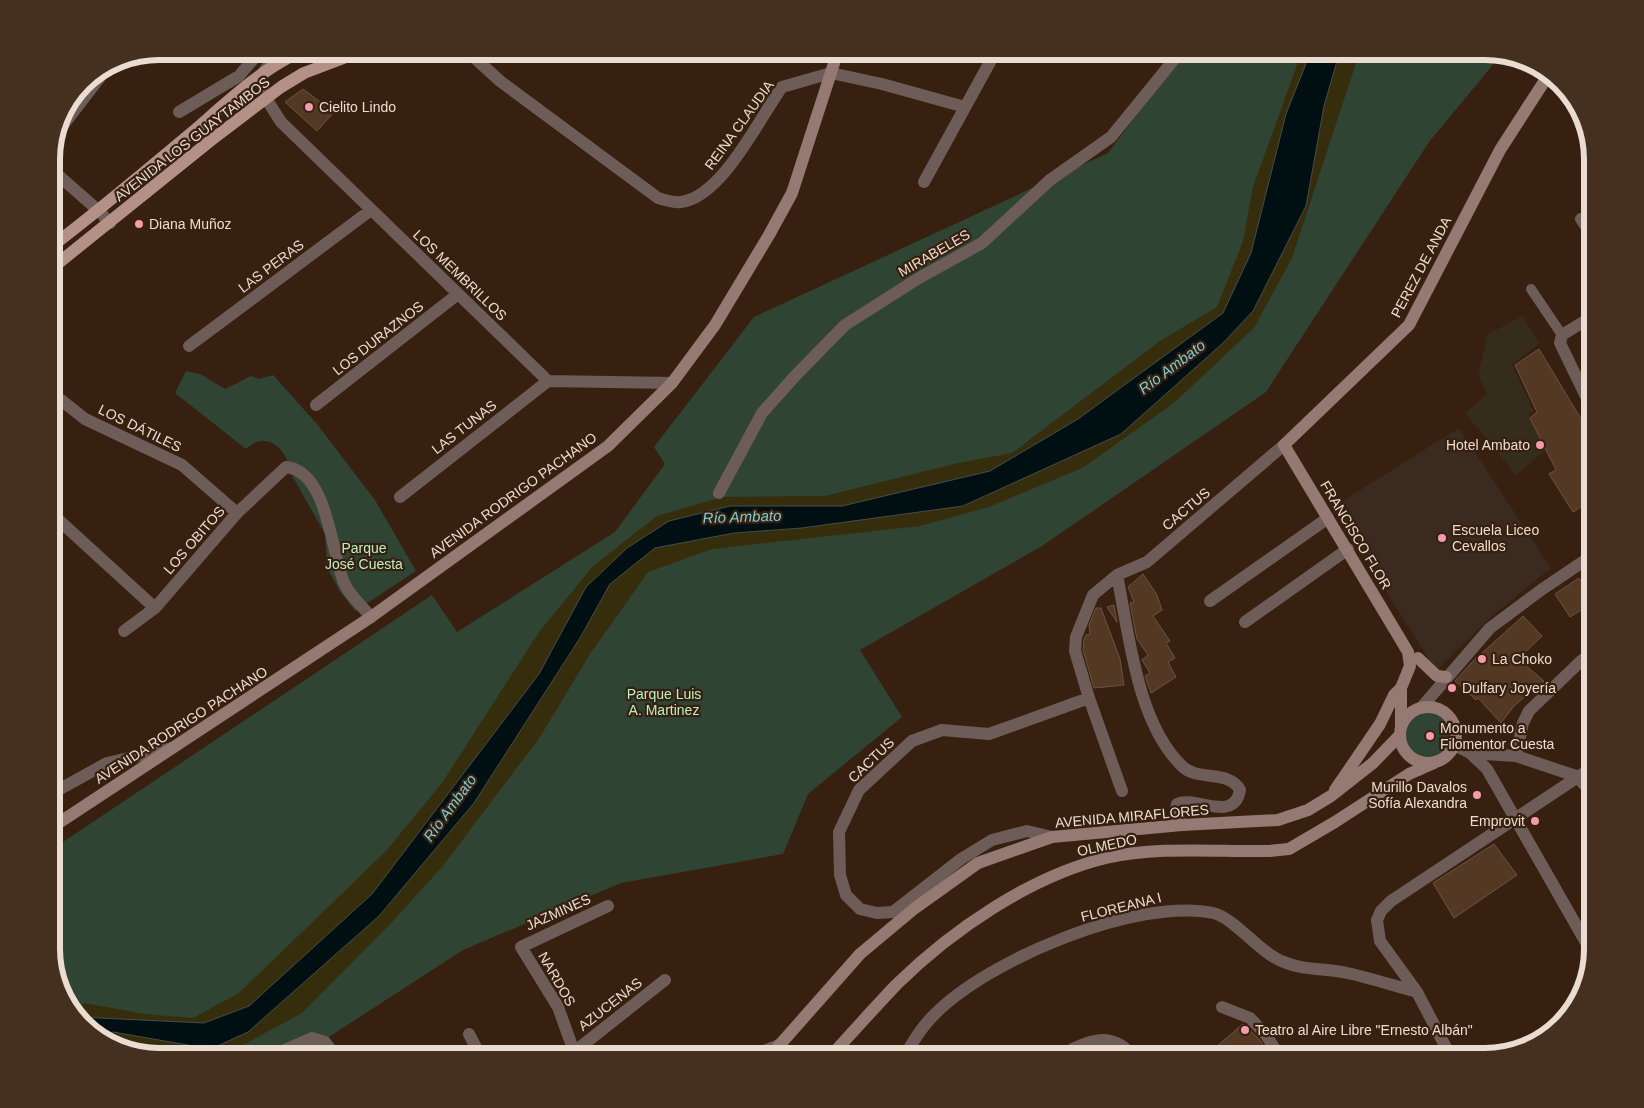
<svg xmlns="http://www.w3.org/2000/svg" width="1644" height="1108" font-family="Arial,sans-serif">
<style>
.commercial{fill:#362c1c}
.education{fill:#3a2a20}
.green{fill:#304434}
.sand{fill:#362d0c}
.water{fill:#001012;stroke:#464d4b}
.building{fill:#533823;stroke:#6c5340}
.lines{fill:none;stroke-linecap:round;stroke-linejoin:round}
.pedestrian{stroke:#6d5c57;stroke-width:10}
.minor{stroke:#6d5c57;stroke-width:12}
.tertiary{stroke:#6d5c57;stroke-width:12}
.secondary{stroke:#947a73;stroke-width:12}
.primary{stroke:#b39187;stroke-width:12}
.poi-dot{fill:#f39aac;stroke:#37200f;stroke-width:2}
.labels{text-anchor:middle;stroke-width:4.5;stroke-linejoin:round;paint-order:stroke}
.poi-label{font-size:14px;fill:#ebdcd1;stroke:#37200f;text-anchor:start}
.street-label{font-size:14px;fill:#ebdcd1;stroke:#37200f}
.park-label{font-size:14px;fill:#b9f1c6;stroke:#37200f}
.water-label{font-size:15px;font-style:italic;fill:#7bced5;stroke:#37200f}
.rim{fill:none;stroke:#ebdcd1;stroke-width:6}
</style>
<rect width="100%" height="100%" fill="#37200f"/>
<path class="commercial" d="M1523 316 1539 344 1512 364 1534 412 1528 413 1547 449 1516 475 1465 413 1487 394 1478 375 1488 334Z"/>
<path class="education" d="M1459 428 1551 568 1493 615 1436 671 1333 507Z"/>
<path class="green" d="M1185 51H1485L1500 56 1429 142 1266 392 1042 546 860 650 902 717 808 794 783 854 621 883 463 950 298 1057H159L99 1038 66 1003 51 956V850L432 595 457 632 615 532 665 464 654 447 754 317 1108 153Z
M186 371 200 374 225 389 251 376 259 379 273 375 317 424 375 500 416 571 355 611 339 590 327 568 325 534 290 472C290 459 278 441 264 441 257 440 251 445 246 449L175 393Z
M1405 735a24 24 0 1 1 48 0a24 24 0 1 1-48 0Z"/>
<path class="sand" d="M1302 51H1360L1292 258 1254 328 1174 403 1084 467 989 507 920 526 712 549 648 572 590 654 540 737 442 867 393 921 302 1013 243 1045 185 1057 148 1045 128 1047 99 1038 71 1009 84 1003 145 1014 193 1018 239 993 386 851 442 783 539 632 594 565 657 516 722 497 825 496 958 463 1012 453 1160 341 1217 307 1243 241 1253 187Z"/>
<path class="water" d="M1311 51H1340L1324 106 1306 206 1253 311 1223 343 1121 434 963 506 802 528 734 533 655 548 610 584 580 638 474 803 379 916 248 1032 211 1049 113 1032 99 1038 79 1017 204 1023 249 1006 372 894 539 674 586 587 627 548 669 521 730 506H842L990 471 1078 419 1223 313 1251 253 1286 114Z"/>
<path class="building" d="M303 89 334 112 317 131 285 102Z
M1539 349 1593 439V526L1581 507 1573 512 1549 474 1556 470 1530 418 1537 412 1515 365Z
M1143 574 1157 595 1162 610 1153 616 1170 641 1166 643 1175 658 1168 662 1176 677 1151 693 1145 676 1150 673 1142 660 1148 655 1137 639 1130 603 1134 602 1128 587Z
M1579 578 1593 599V603L1570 617 1555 594Z
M1114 605 1117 622 1107 607Z
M1096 608H1101L1120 659 1124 685 1094 688 1083 650 1084 639 1086 635 1090 634 1089 625Z
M1523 616 1542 636 1518 659 1544 681 1514 706 1501 723 1478 698 1476 700 1455 681 1472 662Z
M1494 844 1517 875 1454 918 1433 883Z
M1243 1024 1260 1040 1270 1057H1204Z"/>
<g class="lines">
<path class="pedestrian" d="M1531 289 1562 335"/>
<path class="minor" d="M279 51 260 77 267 100 281 122 548 381 672 383
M467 51 500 81 658 198C665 200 674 203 681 202 722 197 759 119 782 87L831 73 882 84 965 107
M179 112 239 76 260 51
M57 133 110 64
M51 169 99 211 110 223
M924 182 996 51
M1581 219 1593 237
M1593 316 1562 335 1560 343 1593 411
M189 346 371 210
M51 392 85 419 182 465 237 513
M316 405 458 294
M719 493 762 413 795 376 845 325 919 278 982 243 1050 180 1111 137 1181 51
M400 497 548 381
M51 513 155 608
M1117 575C1129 634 1137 724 1183 767 1198 781 1230 770 1240 790 1234 824 1195 795 1177 804L1175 813 1182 825
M1210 601 1328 518
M1245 622 1348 549
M124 631 155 608 237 513 286 467C327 471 331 549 343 580 347 593 362 606 371 617
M1516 756 1523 723 1529 711 1582 660
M1122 791 1089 698 1075 651 1076 637 1093 595 1117 575 1147 562 1284 445
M51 794 107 763 172 748
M1052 837 1027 831 992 840 961 859 893 912 877 913 860 909 846 895 840 875 839 832 859 790 912 741 942 730 989 734 1089 698
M1222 1007 1250 1018 1266 1035 1280 1057
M469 1034 481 1057
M574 1052 665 980
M269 1057 312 1038 325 1042 336 1057
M576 1057 558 1007 521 947 608 906
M748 1057 779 1045
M904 1057C913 1042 922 1026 935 1014 988 960 1137 897 1213 913 1235 918 1259 953 1284 962 1304 971 1326 968 1347 973 1371 978 1394 986 1417 992
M1058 1057C1085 1042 1111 1028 1133 1057
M1451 1057 1417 992 1380 941 1377 920 1381 911 1391 901 1593 767"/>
<path class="tertiary" d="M1421 708 1490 628 1541 590 1593 555
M1454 745 1470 753 1487 769 1592 953
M1470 753 1516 756 1576 776 1593 794"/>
<path class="secondary" d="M1418 658 1437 676 1446 677
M1400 735a28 28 0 1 1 56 0a28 28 0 1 1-56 0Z
M1401 727V688L1410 666 1408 652 1284 445 1409 325 1500 150 1549 74
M1335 790 1380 724 1394 695 1401 688
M51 828 371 617 608 446 672 383 715 325 769 235 792 193 838 51
M769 1057 860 954 915 908 978 863 1052 837 1182 825 1278 820 1308 810 1331 796 1373 763 1400 735
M830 1057C852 1033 874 1008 897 984 952 930 1031 876 1106 858 1158 846 1216 852 1269 851L1289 849 1335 822 1409 774 1434 763"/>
<path class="primary" d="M51 247C101 209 148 169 196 129 225 104 267 64 303 51
M51 269 210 141 281 87 304 73 362 51"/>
</g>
<g class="poi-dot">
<circle cx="309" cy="107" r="5"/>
<circle cx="139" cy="224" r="5"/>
<circle cx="1540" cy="445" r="5"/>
<circle cx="1442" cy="538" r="5"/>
<circle cx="1482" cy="659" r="5"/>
<circle cx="1452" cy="688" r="5"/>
<circle cx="1430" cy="736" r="5"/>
<circle cx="1477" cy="795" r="5"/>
<circle cx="1535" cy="821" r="5"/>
<circle cx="1245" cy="1030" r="5"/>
</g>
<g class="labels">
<g class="poi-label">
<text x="319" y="112">Cielito Lindo</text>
<text x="149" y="229">Diana Muñoz</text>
<text x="1530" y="450" text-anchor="end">Hotel Ambato</text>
<text x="1452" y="535">Escuela Liceo<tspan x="1452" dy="16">Cevallos</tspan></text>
<text x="1492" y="664">La Choko</text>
<text x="1462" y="693">Dulfary Joyería</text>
<text x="1440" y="733">Monumento a<tspan x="1440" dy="16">Filomentor Cuesta</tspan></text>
<text x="1467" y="792" text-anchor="end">Murillo Davalos<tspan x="1467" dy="16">Sofía Alexandra</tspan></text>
<text x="1525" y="826" text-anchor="end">Emprovit</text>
<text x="1255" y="1035">Teatro al Aire Libre "Ernesto Albán"</text>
</g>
<g class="street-label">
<text transform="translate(739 125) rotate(-54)" y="5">REINA CLAUDIA</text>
<text transform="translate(192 139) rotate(-38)" y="5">AVENIDA LOS GUAYTAMBOS</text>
<text transform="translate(934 253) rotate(-30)" y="5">MIRABELES</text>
<text transform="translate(271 266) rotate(-37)" y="5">LAS PERAS</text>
<text transform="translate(1421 267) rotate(-62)" y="5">PEREZ DE ANDA</text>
<text transform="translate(460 275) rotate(44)" y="5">LOS MEMBRILLOS</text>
<text transform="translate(378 338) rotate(-38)" y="5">LOS DURAZNOS</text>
<text transform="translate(464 427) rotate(-38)" y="5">LAS TUNAS</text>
<text transform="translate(140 428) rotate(26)" y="5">LOS DÁTILES</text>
<text transform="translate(513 495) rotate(-36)" y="5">AVENIDA RODRIGO PACHANO</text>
<text transform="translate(1186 509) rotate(-40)" y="5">CACTUS</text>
<text transform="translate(1356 535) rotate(59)" y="5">FRANCISCO FLOR</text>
<text transform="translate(194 540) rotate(-49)" y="5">LOS OBITOS</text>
<text transform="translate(181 725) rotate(-33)" y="5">AVENIDA RODRIGO PACHANO</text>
<text transform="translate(871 760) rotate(-44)" y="5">CACTUS</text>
<text transform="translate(1132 816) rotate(-5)" y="5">AVENIDA MIRAFLORES</text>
<text transform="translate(1107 845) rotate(-12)" y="5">OLMEDO</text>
<text transform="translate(1121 907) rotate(-14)" y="5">FLOREANA I</text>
<text transform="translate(558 912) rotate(-24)" y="5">JAZMINES</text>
<text transform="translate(557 979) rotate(60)" y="5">NARDOS</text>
<text transform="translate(610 1004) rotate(-38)" y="5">AZUCENAS</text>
</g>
<g class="park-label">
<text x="364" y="553">Parque<tspan x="364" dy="16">José Cuesta</tspan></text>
<text x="664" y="699">Parque Luis<tspan x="664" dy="16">A. Martinez</tspan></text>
</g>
<g class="water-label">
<text transform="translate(1172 367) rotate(-37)" y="5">Río Ambato</text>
<text transform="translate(742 517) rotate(-2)" y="5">Río Ambato</text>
<text transform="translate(450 808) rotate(-54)" y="5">Río Ambato</text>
</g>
</g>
<path d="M0 0H1644V1108H0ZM159 60H1485A99 99 0 0 1 1584 159V949A99 99 0 0 1 1485 1048H159A99 99 0 0 1 60 949V159A99 99 0 0 1 159 60Z" fill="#452f1f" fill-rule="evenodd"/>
<path class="rim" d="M159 60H1485A99 99 0 0 1 1584 159V949A99 99 0 0 1 1485 1048H159A99 99 0 0 1 60 949V159A99 99 0 0 1 159 60Z"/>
</svg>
